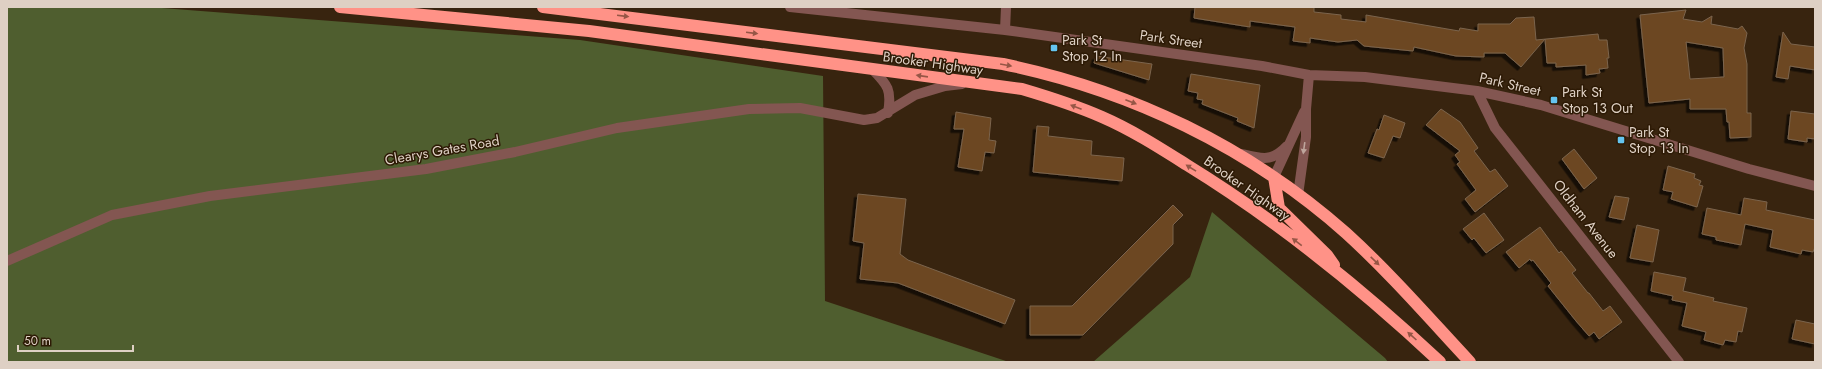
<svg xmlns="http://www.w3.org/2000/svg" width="1822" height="369" font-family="Jost,sans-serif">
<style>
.forest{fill:#4f5e2f}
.building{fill:#6c4721;stroke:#7b644d;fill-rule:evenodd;filter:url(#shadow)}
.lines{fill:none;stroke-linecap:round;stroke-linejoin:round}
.minor{stroke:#835651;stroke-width:10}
.highway{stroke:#ff9287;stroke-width:12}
.oneway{fill:#965646}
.oneway2{fill:#bea59c}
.poi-dot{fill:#65c4ef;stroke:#2d1a05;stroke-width:1.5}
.labels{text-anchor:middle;stroke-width:3;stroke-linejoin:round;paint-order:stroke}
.street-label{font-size:14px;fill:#ded0c4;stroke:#2d1a05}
.poi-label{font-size:14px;fill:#ded0c4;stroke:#2d1a05;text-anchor:start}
</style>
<defs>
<filter id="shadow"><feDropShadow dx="-3.5" dy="3.5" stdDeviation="0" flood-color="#0009"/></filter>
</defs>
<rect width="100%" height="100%" fill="#38240f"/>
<path class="forest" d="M7 7H149L580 40 823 76 825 301 1009 362H7Z
M1212 212 1385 358 1388 362H1093L1190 277Z"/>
<path class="building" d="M1195 7H1314V12L1341 15V19L1366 22V15L1459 31 1460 28 1478 31V24H1510L1516 18 1534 17 1536 40 1598 34 1599 40H1607L1609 58H1607L1608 68 1599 69 1600 73 1586 75V65L1556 67V63H1547L1545 39 1521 67 1505 53H1484V57L1456 56 1414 47 1413 51 1364 46 1357 40 1338 42 1310 38V43L1293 41 1295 27 1250 21V27L1194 18Z
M1686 10 1683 19 1702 22 1712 16 1711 24 1738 29 1742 26 1747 33 1744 48 1747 64V113H1751V137L1730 138 1729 122H1727L1726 109H1690V99L1649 103 1640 15ZM1686 42 1723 48 1724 77 1690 79Z
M1783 32 1791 44 1815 47V70L1790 66 1788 79 1776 77Z
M1096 56 1152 64 1149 80 1094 63Z
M1191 74 1260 85 1254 128 1237 121 1238 118 1202 104 1203 100 1197 99 1198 93 1188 91Z
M1441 109 1460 122 1478 148 1474 151 1490 172 1495 169 1508 186 1475 212 1465 199 1476 190 1457 164 1460 162 1455 155 1460 151 1426 125Z
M1791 111 1815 114V139L1807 138V142L1788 139Z
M956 112 991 118 989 140 996 141 994 153 985 152 982 171 958 167 964 129H954Z
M1384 115 1405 123 1400 138 1393 136 1384 158 1368 153 1377 129 1379 130Z
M1037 126 1049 127 1048 136 1092 141 1091 155 1124 158 1122 181 1033 172Z
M1574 149 1597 178 1584 189 1562 159Z
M1668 166 1695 174 1694 178 1701 181 1699 185 1703 186 1697 207 1671 199 1673 192 1663 190Z
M858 194 906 199 900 254 908 260 1015 300 1005 324 898 283 860 279 864 243 853 241Z
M1615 196 1629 198 1624 220 1609 217Z
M1744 198 1767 202 1766 210 1815 220V247L1813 252 1802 250 1801 254 1770 247 1773 230 1745 224 1741 245 1716 240V237L1702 234 1707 208 1741 215Z
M1173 205 1183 215 1173 225V244L1083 335H1030V306H1072Z
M1484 213 1504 240 1486 253 1474 238 1472 240 1463 229Z
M1637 225 1659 230 1653 262 1630 258Z
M1540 227 1559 253 1561 251 1576 270 1572 273 1588 293H1589L1603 311 1610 306 1622 322 1599 339 1594 332 1589 336 1576 321 1548 286 1551 283 1533 260 1531 261 1530 259 1519 268 1506 252Z
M1654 272 1686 278 1683 291 1714 298 1713 301 1747 308 1742 332 1738 331 1736 342 1725 340 1723 345 1704 340 1706 332 1682 326 1687 303 1672 300 1673 296 1651 291Z
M1796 320 1815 324V344L1792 339Z"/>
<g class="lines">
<path class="minor" d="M790 7 1005 30 1262 66 1309 75 1365 77 1477 91 1541 105 1749 169 1815 186
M1005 30 1006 7
M872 69C888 85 892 90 888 113
M1477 91 1495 128 1679 362
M1242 154C1262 159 1272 162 1287 146
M1274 177 1304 112
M1298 195 1306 137V109L1309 75
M7 261 112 215 210 196 426 169 515 152 617 128 749 109 800 108 864 120 877 118 915 95 945 86 962 84"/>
<path class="highway" d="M340 7 589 31 1022 89C1049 97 1077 106 1102 117 1132 130 1160 148 1187 165 1278 221 1362 289 1440 362
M543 7 1003 64C1130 90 1249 147 1346 233 1390 273 1429 318 1470 362
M1274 177 1279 208 1327 255 1334 265"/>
</g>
<defs><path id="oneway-solid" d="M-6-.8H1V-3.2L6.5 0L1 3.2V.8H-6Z"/></defs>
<g class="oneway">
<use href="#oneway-solid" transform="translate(623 16) rotate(7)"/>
<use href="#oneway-solid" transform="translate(752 33) rotate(7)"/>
<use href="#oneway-solid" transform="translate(1006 65) rotate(10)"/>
<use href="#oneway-solid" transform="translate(922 76) rotate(-172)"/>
<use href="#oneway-solid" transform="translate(1131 102) rotate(21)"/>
<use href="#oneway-solid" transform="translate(1076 107) rotate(-159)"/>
<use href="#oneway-solid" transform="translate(1191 168) rotate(-148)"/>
<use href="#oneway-solid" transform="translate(1297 242) rotate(-143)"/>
<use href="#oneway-solid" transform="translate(1375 261) rotate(44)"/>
<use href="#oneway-solid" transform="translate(1412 336) rotate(-138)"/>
</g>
<use class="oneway2" href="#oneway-solid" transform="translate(1304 148) rotate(98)"/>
<g class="poi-dot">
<rect x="1050" y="44" width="8" height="8" rx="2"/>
<rect x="1550" y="96" width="8" height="8" rx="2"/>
<rect x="1617" y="136" width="8" height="8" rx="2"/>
</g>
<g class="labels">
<g class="street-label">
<text transform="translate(1171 39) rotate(8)" y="5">Park Street</text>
<text transform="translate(933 63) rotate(8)" y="5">Brooker Highway</text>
<text transform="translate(1510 84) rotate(13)" y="5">Park Street</text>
<text transform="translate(442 150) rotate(-10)" y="5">Clearys Gates Road</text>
<text transform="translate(1247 188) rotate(35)" y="5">Brooker Highway</text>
<text transform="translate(1586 219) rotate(52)" y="5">Oldham Avenue</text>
</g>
<g class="poi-label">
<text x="1062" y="45">Park St<tspan x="1062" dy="16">Stop 12 In</tspan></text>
<text x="1562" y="97">Park St<tspan x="1562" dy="16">Stop 13 Out</tspan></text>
<text x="1629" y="137">Park St<tspan x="1629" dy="16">Stop 13 In</tspan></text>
</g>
</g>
<rect width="1822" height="369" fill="none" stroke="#ded0c4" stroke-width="16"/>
<path d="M18 345v6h115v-6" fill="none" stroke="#ded0c4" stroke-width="2"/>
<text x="24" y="345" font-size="12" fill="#ded0c4" stroke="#2d1a05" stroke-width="3" paint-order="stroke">50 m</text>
</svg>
